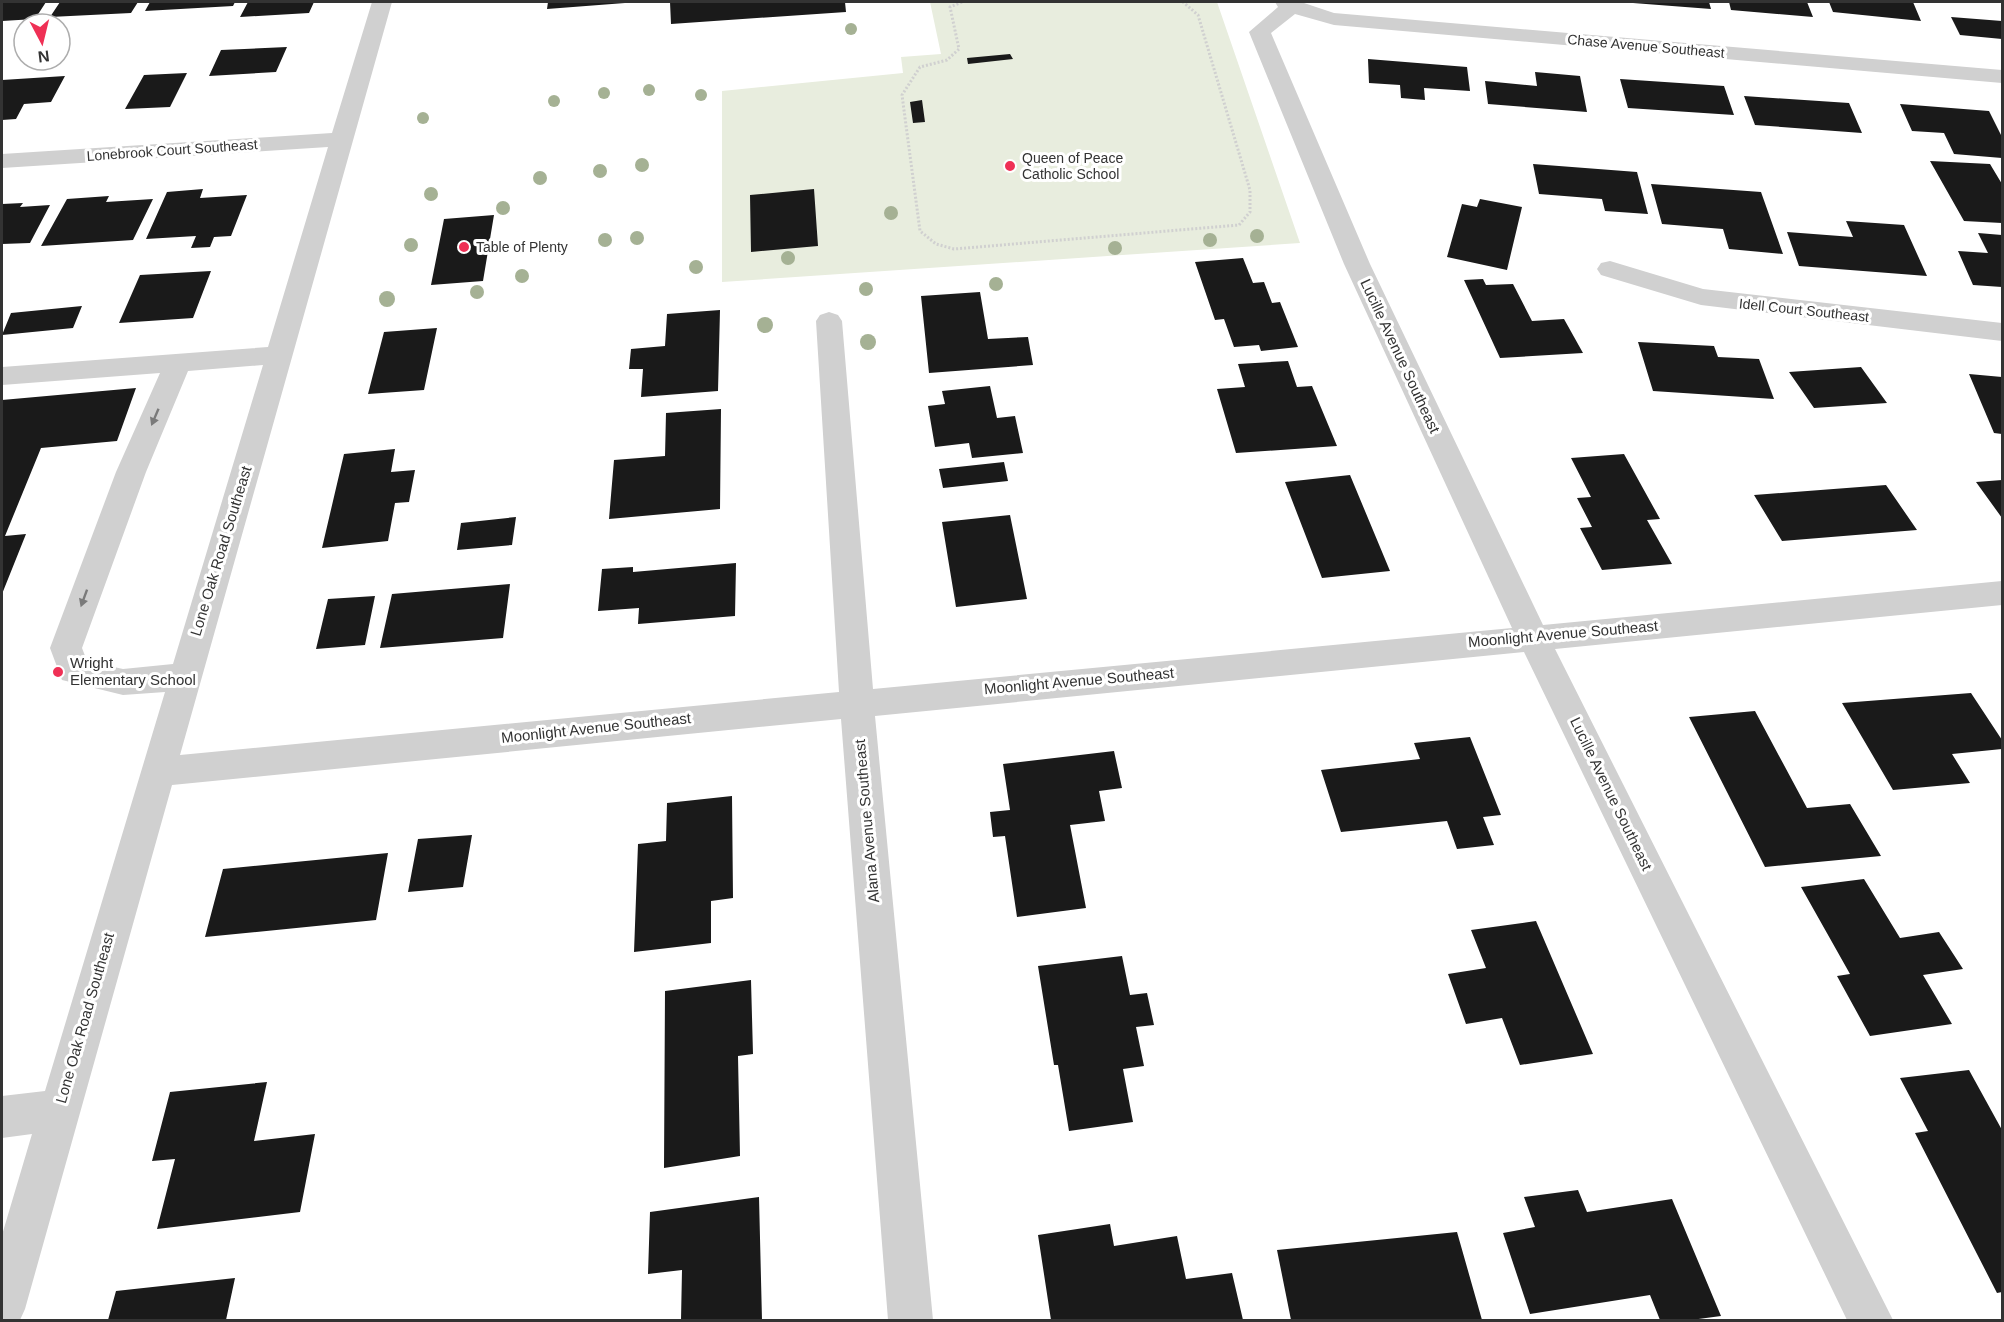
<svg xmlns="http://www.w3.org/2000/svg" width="2004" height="1322" font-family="Helvetica,sans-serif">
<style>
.green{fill:#e8edde}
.building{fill:#1a1a1a}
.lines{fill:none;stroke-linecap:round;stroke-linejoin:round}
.path{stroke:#d0d0d0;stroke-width:3;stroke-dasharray:2 2;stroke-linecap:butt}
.minor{fill:#d0d0d0;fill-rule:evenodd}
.tree{fill:#a5b194}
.oneway{fill:#7a7a7a}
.poi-dot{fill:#ef3055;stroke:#fff;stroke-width:2}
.labels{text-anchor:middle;stroke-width:6;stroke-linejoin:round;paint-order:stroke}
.far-street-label{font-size:14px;fill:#333;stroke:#fff}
.far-poi-label{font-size:14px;fill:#333;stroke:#fff;text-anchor:start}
.street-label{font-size:15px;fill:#333;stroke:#fff}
.poi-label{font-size:15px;fill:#333;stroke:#fff;text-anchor:start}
</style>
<rect width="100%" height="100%" fill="#fff"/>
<path class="green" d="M930 2H1217L1300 243 722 282V91L903 73 901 57 941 54Z"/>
<path class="building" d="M46 2 35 19 2 21V3Z
M60 2H138L131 13 50 17Z
M150 2H235L233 6 145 11Z
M248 2H314L309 13 240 17Z
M548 2H625V3L547 9Z
M670 2H845L846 12 671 24Z
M1633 2H1709L1711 9 1633 3Z
M1729 2H1807L1813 17 1731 10Z
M1829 2H1913L1921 21 1833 12Z
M1951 17 2002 21V39L1960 35Z
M287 47 276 72 209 76 221 50Z
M1010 54 1013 59 968 64 967 58Z
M1368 59 1467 67 1470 91 1424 88 1425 100 1401 98 1400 85 1369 83Z
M1535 72 1580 76 1587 112 1488 104 1485 81 1537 86Z
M187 73 170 107 125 109 144 75Z
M65 76 51 102 24 104 16 119 2 120V80Z
M1620 79 1724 86 1734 115 1628 108Z
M1744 96 1849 103 1862 133 1755 125Z
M922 100 925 122 913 123 910 102Z
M1900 104 1989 111 2002 137V158L1954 154 1944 133 1912 131Z
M1930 161 1990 164 2002 184V223L1964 221Z
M1533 164 1637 172 1648 214 1605 211 1602 199 1539 194Z
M1651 184 1761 192 1783 254 1729 249 1723 229 1662 224Z
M203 189 200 198 247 195 231 236 214 237 210 247 191 248 196 236 146 239 167 192Z
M814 189 818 246 751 252 750 195Z
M109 196 106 202 153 199 133 240 41 246 67 199Z
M1480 199 1522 207 1507 270 1447 257 1462 204 1477 207Z
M23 203 20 207 50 205 30 243 2 244V204Z
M494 215 483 281 431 285 444 219Z
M1846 221 1904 225 1927 276 1799 266 1787 232 1853 237Z
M1978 233 2002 235V287L1973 285 1958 251 1988 253Z
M1243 258 1253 283 1264 282 1272 303 1280 302 1298 347 1261 351 1259 345 1234 347 1224 319 1215 320 1195 262Z
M211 271 193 318 119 323 140 275Z
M1483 279 1486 285 1513 284 1532 321 1564 319 1583 353 1500 358 1464 280Z
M980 292 988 339 1028 337 1033 365 929 373 921 296Z
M82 306 73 328 2 335 11 313Z
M720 310 718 391 641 397 643 369H629L631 349 665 346 667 314Z
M437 328 424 390 368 394 384 332Z
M1638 342 1714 346 1718 357 1759 359 1774 399 1653 391Z
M1288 361 1297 387 1312 386 1337 446 1236 453 1217 389 1245 387 1238 364Z
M1861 367 1887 403 1814 408 1789 372Z
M1969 374 2002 377V434L1994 433Z
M990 386 997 418 1015 416 1023 453 972 458 969 443 935 447 928 406 945 404 942 391Z
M136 388 117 441 41 448 5 536 26 534 2 594V400Z
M721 409 720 509 609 519 614 460 665 456 666 413Z
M395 449 391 472 415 470 409 502 395 503 388 541 322 548 344 454Z
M1624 454 1660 519 1647 520 1672 564 1602 570 1580 528 1592 527 1577 498 1591 497 1571 458Z
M1004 462 1008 481 943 488 939 469Z
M1350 475 1390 571 1322 578 1285 482Z
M2002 480V518L1976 482Z
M1886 485 1917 530 1782 541 1754 495Z
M1010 515 1027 599 956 607 942 522Z
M516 517 512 545 457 550 461 523Z
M736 563 735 616 638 624 639 608 598 611 602 569 633 567V572Z
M510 584 503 638 380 648 392 594Z
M375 596 365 645 316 649 328 599Z
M1971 693 2002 740V749L1952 754 1970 783 1893 790 1842 703Z
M1755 711 1807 808 1850 804 1881 856 1765 867 1689 717Z
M1470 737 1501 815 1483 817 1494 845 1457 849 1447 821 1341 832 1321 770 1420 759 1414 743Z
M1114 751 1122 788 1099 791 1105 821 1070 825 1086 908 1017 917 1005 836 993 837 990 812 1010 810 1003 764Z
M732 796 733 898 711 901V943L634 952 638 844 666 841 667 803Z
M472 835 463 887 408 892 418 839Z
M388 853 376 920 205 937 223 869Z
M1864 879 1900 938 1939 932 1963 969 1923 975 1952 1024 1870 1036 1837 976 1850 974 1801 887Z
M1536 921 1593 1054 1520 1065 1502 1018 1466 1024 1448 974 1486 968 1471 930Z
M1122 956 1130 995 1147 993 1154 1025 1136 1027 1144 1066 1123 1069 1133 1122 1069 1131 1058 1065H1054L1038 966Z
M751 980 753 1054 738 1056 740 1156 664 1168 665 991Z
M1969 1070 2002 1130V1292L1997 1293 1915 1133 1928 1131 1900 1078Z
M267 1082 254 1141 315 1134 300 1212 157 1229 175 1159 152 1161 170 1092Z
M1578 1190 1587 1212 1672 1199 1721 1316 1691 1320H1660L1650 1295 1530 1314 1503 1233 1535 1227 1524 1197Z
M759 1197 762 1320H681L682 1270 648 1274 650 1212Z
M1110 1224 1114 1246 1177 1236 1186 1279 1232 1273 1243 1320H1051L1038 1235Z
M1457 1232 1482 1320H1291L1277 1250Z
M235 1278 226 1320H108L116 1291Z"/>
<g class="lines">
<path class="path" d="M962 2 950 7 959 49 947 60 920 67 902 95 920 231 936 244 954 249 1239 225 1250 212V190L1198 15 1183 2"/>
<path class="minor" d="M372 2H392L180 755 839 692 816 321 820 315 829 312 838 315 842 321 873 689 1512 628 1344 264 1249 32 1278 7 1275 2H1301L1334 13 2002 70V83L1334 25 1295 14 1271 33 1370 264 1543 625 2002 581V605L1555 649 1893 1320H1847L1524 652 875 716 933 1320H888L841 719 172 785 25 1309 20 1320H2V1235L32 1134 2 1138V1096L45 1091 165 692 123 695 62 680 50 648 116 472 160 373 2 385V367L268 347 328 147 2 168V154L332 133ZM263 365 173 664 123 669 87 661 82 648 146 472 188 371Z
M1610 261 1703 289 2002 323V341L1701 305 1601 275 1597 269 1601 263Z"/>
</g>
<g class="tree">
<circle cx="851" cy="29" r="6"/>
<circle cx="649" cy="90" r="6"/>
<circle cx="604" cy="93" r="6"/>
<circle cx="701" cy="95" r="6"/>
<circle cx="554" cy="101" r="6"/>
<circle cx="423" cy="118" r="6"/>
<circle cx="642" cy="165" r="7"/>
<circle cx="600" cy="171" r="7"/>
<circle cx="540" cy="178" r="7"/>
<circle cx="431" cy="194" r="7"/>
<circle cx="503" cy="208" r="7"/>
<circle cx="891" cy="213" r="7"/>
<circle cx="1257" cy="236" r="7"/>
<circle cx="637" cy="238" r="7"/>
<circle cx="605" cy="240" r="7"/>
<circle cx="1210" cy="240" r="7"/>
<circle cx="411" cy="245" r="7"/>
<circle cx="1115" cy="248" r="7"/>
<circle cx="788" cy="258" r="7"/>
<circle cx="696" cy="267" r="7"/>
<circle cx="522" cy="276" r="7"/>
<circle cx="996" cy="284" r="7"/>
<circle cx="866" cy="289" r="7"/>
<circle cx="477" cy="292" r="7"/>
<circle cx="387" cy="299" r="8"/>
<circle cx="765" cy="325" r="8"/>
<circle cx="868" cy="342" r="8"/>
</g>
<defs><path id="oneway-solid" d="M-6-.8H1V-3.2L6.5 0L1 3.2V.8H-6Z" transform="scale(1.5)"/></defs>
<g class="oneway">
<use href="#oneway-solid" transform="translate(155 417) rotate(113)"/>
<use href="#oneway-solid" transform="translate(84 598) rotate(110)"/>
</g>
<g class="poi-dot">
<circle cx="1010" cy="166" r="6"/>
<circle cx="464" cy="247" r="6"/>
<circle cx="58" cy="672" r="6"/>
</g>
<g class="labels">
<g class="far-street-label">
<text transform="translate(1646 46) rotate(5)" y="5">Chase Avenue Southeast</text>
<text transform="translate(172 150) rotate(-4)" y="5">Lonebrook Court Southeast</text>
<text transform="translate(1804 310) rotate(6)" y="5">Idell Court Southeast</text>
</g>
<g class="far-poi-label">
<text x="1022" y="163">Queen of Peace<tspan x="1022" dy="16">Catholic School</tspan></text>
<text x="476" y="252">Table of Plenty</text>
</g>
<g class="street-label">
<text transform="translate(1400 356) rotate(65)" y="5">Lucille Avenue Southeast</text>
<text transform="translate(221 551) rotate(-73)" y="5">Lone Oak Road Southeast</text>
<text transform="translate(1563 634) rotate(-5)" y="5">Moonlight Avenue Southeast</text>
<text transform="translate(1079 681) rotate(-5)" y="5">Moonlight Avenue Southeast</text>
<text transform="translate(596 728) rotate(-6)" y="5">Moonlight Avenue Southeast</text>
<text transform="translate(1611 794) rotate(64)" y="5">Lucille Avenue Southeast</text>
<text transform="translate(867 821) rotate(-95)" y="5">Alana Avenue Southeast</text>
<text transform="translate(85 1018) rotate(-74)" y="5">Lone Oak Road Southeast</text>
</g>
<g class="poi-label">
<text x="70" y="668">Wright<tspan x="70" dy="17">Elementary School</tspan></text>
</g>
</g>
<rect width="2004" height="1322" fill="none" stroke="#333333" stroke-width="6"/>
<g transform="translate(42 42) rotate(173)"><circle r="28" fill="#ffffff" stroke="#adadad" stroke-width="1.5"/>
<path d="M0-4.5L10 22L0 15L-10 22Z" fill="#ef3055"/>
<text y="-9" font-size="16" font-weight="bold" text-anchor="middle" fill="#333333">N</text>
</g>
</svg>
